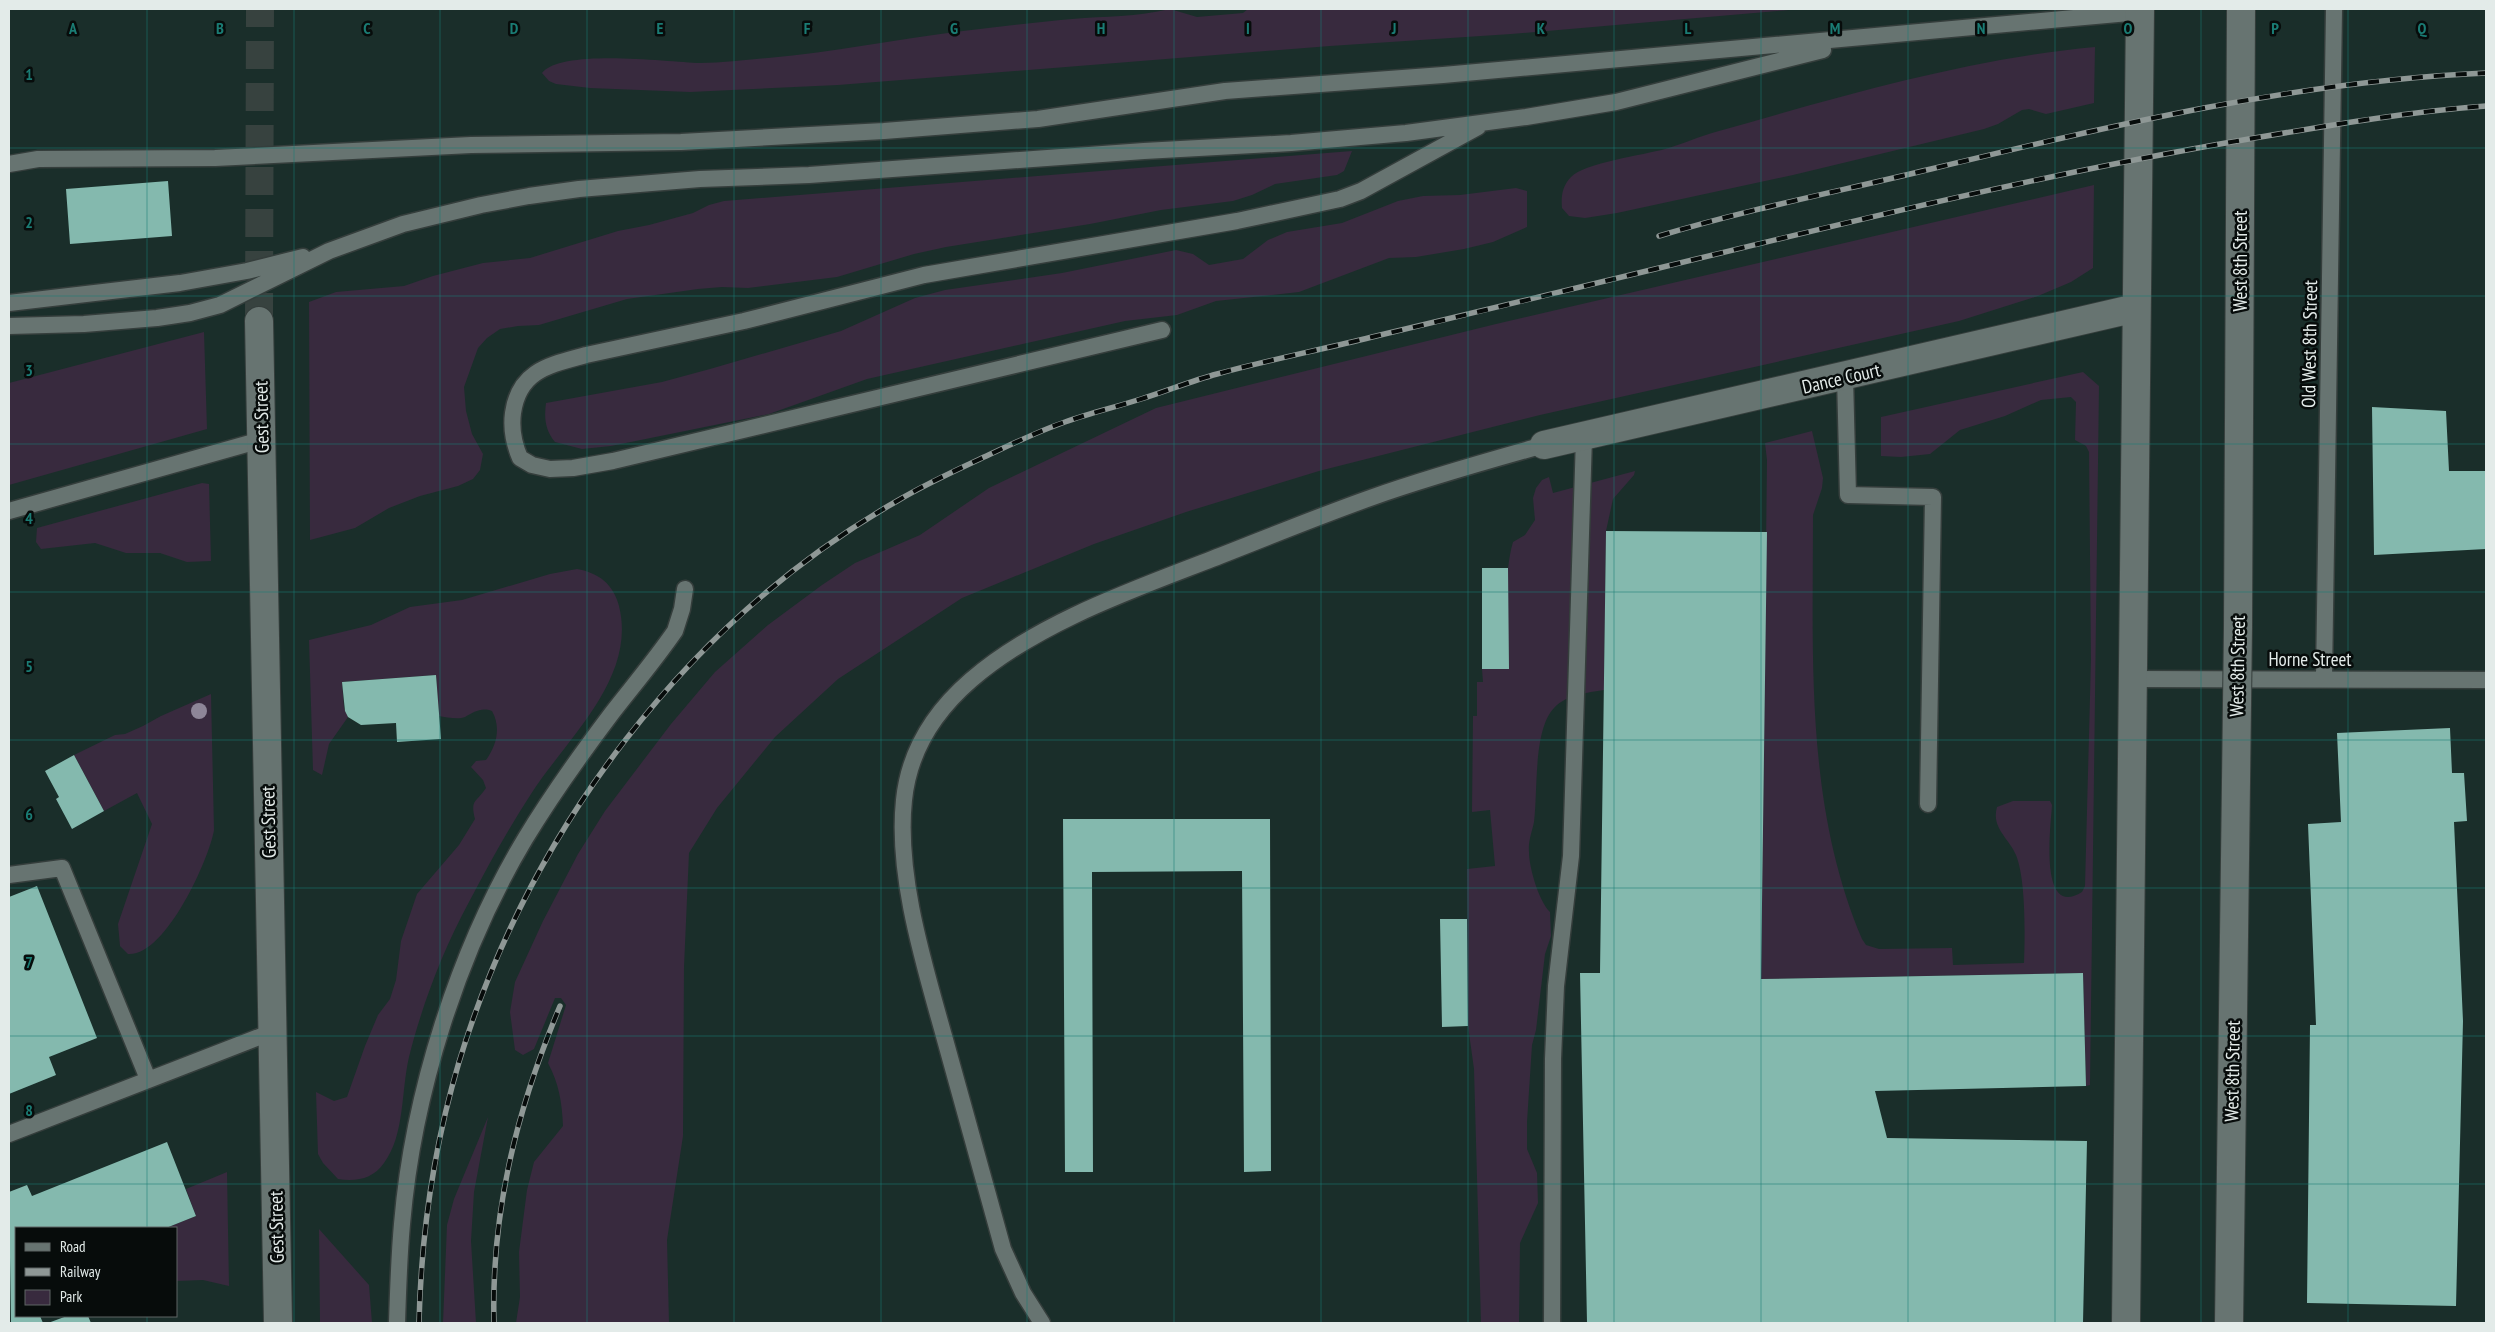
<svg xmlns="http://www.w3.org/2000/svg" width="2495" height="1332" font-family="'PT Sans Narrow',sans-serif">
<style>
.built{fill:#1a2e2a;fill-rule:evenodd}
.green{fill:#382a3e}
.building{fill:#84b9ae}
.lines{fill:none;stroke-linecap:round;stroke-linejoin:round}
.secondary-tunnel{stroke:#37423f;stroke-width:28;stroke-dasharray:28 14;stroke-linecap:butt}
.lane-casing{stroke:#353e3c;stroke-width:19}
.street-casing{stroke:#353e3c;stroke-width:30}
.secondary-casing{stroke:#353e3c;stroke-width:30}
.lane{stroke:#677471;stroke-width:16}
.street{stroke:#677471;stroke-width:28}
.secondary{stroke:#677471;stroke-width:28}
.rail-casing{stroke:#8f9896;stroke-width:5.5}
.rail{stroke:#070c0b;stroke-width:4;stroke-dasharray:11;stroke-linecap:butt}
.secondary-bridge-casing{stroke:#353e3c;stroke-width:30;stroke-linecap:butt}
.secondary-bridge{stroke:#677471;stroke-width:28}
.tree{fill:#8e8698}
.grid{fill:none;stroke:#1a7c74;stroke-width:1;stroke-opacity:0.55}
.labels{text-anchor:middle;stroke-width:5;stroke-linejoin:round;paint-order:stroke}
.street-label{font-size:19px;fill:#e3ebe9;stroke:#070c0b}
.grid-label{font-size:16px;text-anchor:middle;font-weight:bold;fill:#1a7c74;stroke:#070c0b;stroke-width:5;stroke-linejoin:round;paint-order:stroke}
</style>
<rect width="100%" height="100%" fill="#192421"/>
<path class="built" d="M9 9H2486V1323H9ZM16 1228H176V1316H16Z"/>
<path class="green" d="M1170 9 1197 17 1243 13 1248 9H1800L1511 34 1330 46 838 85 690 92 590 88 556 84 549 81 542 73C561 48 669 62 700 63 723 63 746 60 768 58 834 52 898 39 963 31 999 27 1036 22 1072 19 1105 16 1137 17 1170 9Z
M2095 47 2094 103 2046 114 2029 109 2022 110 1998 124 1984 129 1793 175 1617 213 1585 218 1569 216 1562 208C1561 197 1562 186 1571 177 1584 163 1644 155 1665 149 1683 144 1700 136 1719 131 1842 96 1967 59 2095 47Z
M1352 151 1344 171 1337 175 1275 184 1252 195 1233 201 1161 210 1090 224 946 247 914 254 837 277 748 288 722 287 698 289 627 299 539 325 518 326 500 329 487 338 478 348 464 387 466 411 472 434 483 454 480 470 473 479 458 486 420 496 389 508 355 528 310 540 309 302 336 292 404 286 433 276 483 263 530 258 618 231 649 225 693 213 709 205 724 201Z
M2094 185 2093 268 2071 282 2038 296 1959 321 1540 415 1319 471 1186 512 1094 544 962 598 838 679 775 737 717 808 689 853 684 967 683 1136 667 1240 669 1323H516L520 1297 519 1252 527 1190 534 1162 563 1126C562 1102 559 1084 548 1063L566 1005 561 998H555L534 1049 523 1055 515 1050 510 1012 515 982 543 921 578 854 605 811 671 724 715 672 768 625 822 585 855 563 920 535 989 488 1156 408 1496 324Z
M1516 188 1527 191V227L1493 242 1464 249 1416 257 1389 258 1299 292 1216 301 1177 315 1125 321 867 379 769 414 611 446 582 449 555 442C545 430 544 418 546 403L662 382 710 369 841 331 915 298 945 290 1062 273 1176 250 1193 254 1209 265 1243 259 1268 240 1287 232 1342 223 1398 201 1423 196 1460 195Z
M204 332 207 429 9 485V383Z
M2083 372 2099 386 2090 1085 2086 1086 2083 973 1761 979V976L1767 460 1765 443 1812 431 1823 478 1822 488 1813 515C1813 658 1805 805 1862 939L1866 945 1879 949 1952 948 1953 965 2024 963C2025 935 2026 880 2016 855 2009 838 1991 828 1997 807L2013 801H2050L2052 805C2051 824 2038 920 2082 892L2085 886 2091 659 2089 452 2086 446 2075 440 2076 402 2071 397 2041 400 2005 416 1960 430 1930 454 1901 457 1881 456V417Z
M1635 471 1634 475 1613 499 1606 531 1604 690C1587 693 1567 694 1554 708 1533 730 1538 791 1534 822 1532 832 1528 841 1529 852 1529 868 1539 901 1550 912L1551 936 1545 954 1536 1030 1532 1045 1527 1122V1149L1537 1173 1538 1203 1520 1243 1519 1323H1481L1474 1069 1468 1026 1467 869 1495 866 1490 810 1472 812 1473 716H1477V682H1483L1482 669H1509C1509 629 1502 580 1513 542L1525 535 1535 520 1533 498 1536 488 1542 480 1549 477 1553 493Z
M202 483 209 484 211 561 187 562 160 553H126L95 543 41 549 36 542 37 528Z
M577 569C599 573 613 584 619 606 637 678 567 738 531 794 508 829 488 866 469 902 443 950 422 1005 409 1057 401 1091 405 1135 384 1163 373 1179 356 1182 338 1179L323 1163 318 1154 316 1092 334 1101 347 1097 365 1046 378 1015 390 999 396 980 401 941 417 894 459 845 475 819C470 799 476 803 486 788L483 780 471 767 476 761 486 760C497 745 501 727 492 711 481 707 474 712 465 717 458 720 446 717 439 716L436 675 342 682 344 708 348 717 329 744 322 775 313 770 309 640 371 625 410 607 462 600 550 574Z
M211 694 214 830C209 860 165 957 128 954L120 946 118 924 152 824 137 793 104 811 74 755 115 735 125 734 143 726 161 716Z
M488 1117 474 1192 471 1241 476 1323H443L447 1225 454 1199Z
M227 1172 229 1286 203 1280 176 1281V1228H166L196 1216 186 1189Z
M319 1229 369 1285 372 1323H320Z"/>
<path class="building" d="M168 181 172 236 70 244 66 189Z
M2372 407 2446 411 2449 471H2486V549L2374 555Z
M1606 531 1767 532 1761 979 2083 973 2086 1086 1875 1091 1887 1138 2087 1141 2083 1323H1587L1580 973H1600Z
M1482 568H1508L1509 669H1482Z
M436 675 441 739 397 742 396 723 361 725 348 717 345 711 342 682Z
M2450 728 2452 773H2464L2467 821 2454 822 2463 1021 2456 1306 2307 1303 2310 1025H2316L2308 824 2341 822 2337 733Z
M74 755 104 811 72 829 56 799 59 797 45 771Z
M1063 819H1270L1271 1171 1244 1172 1242 871 1092 872 1093 1172H1065Z
M37 886 97 1038 49 1057 56 1075 9 1094V897Z
M1440 919H1467L1468 1026 1442 1027Z
M167 1142 196 1216 166 1228H16V1316H40L43 1323H11L9 1192 27 1185 32 1196Z
M67 1316H88L91 1323H48Z"/>
<g class="lines">
<path class="secondary-tunnel" d="M259 321 260 9"/>
<defs>
<path id="lane" d="M9 164 38 159 215 158 471 145 681 142 884 131 1038 119 1225 91 1443 75 2140 12
M9 303 180 283 247 271 303 257
M9 326 84 324 157 318 190 313 220 305 329 251 403 224 481 205 529 196 579 189 700 179 809 175 1144 151 1291 143 1406 133 1526 117 1616 102 1823 50
M1162 330 613 461 573 468 550 469 532 465 520 458C514 444 511 428 513 413 519 370 550 365 586 355L744 321 924 275 1237 221 1340 199 1361 191 1478 127
M1845 377 1848 495 1933 497 1928 804
M9 511 261 440
M2133 679 2486 680
M2324 679 2334 9
M9 875 62 868 148 1079
M9 1134 272 1032
M397 1323C398 1290 399 1257 402 1224 413 1094 458 951 525 839 551 796 581 754 612 713 633 686 655 660 675 631L682 609 685 589
M1042 1323 1023 1293 1003 1249C984 1178 964 1107 944 1036 924 964 896 875 904 800 909 751 934 712 971 680 1037 623 1132 590 1212 559 1266 538 1319 516 1373 497 1429 477 1487 461 1544 445
M1552 1323 1553 1059 1556 986 1571 856 1584 437"/>
<path id="street" d="M1544 445 2136 308
M2126 1323 2140 9"/>
<path id="secondary" d="M259 321 278 1323
M2238 627 2241 9"/>
</defs>
<use href="#lane" class="lane-casing"/>
<use href="#street" class="street-casing"/>
<use href="#secondary" class="secondary-casing"/>
<use href="#lane" class="lane"/>
<use href="#street" class="street"/>
<use href="#secondary" class="secondary"/>
<defs>
<path id="rail" d="M1659 236C1748 209 1841 191 1931 169 2114 125 2298 81 2486 73
M419 1323C421 1236 434 1146 459 1062 529 831 687 621 897 501 924 485 952 472 980 459 1008 446 1036 432 1065 422 1090 413 1116 407 1141 399 1167 391 1191 381 1217 374 1268 360 1320 350 1372 337 1466 315 1560 292 1655 269 1848 222 2041 175 2237 141 2320 127 2403 112 2486 106
M494 1323C491 1211 517 1109 560 1006"/>
</defs>
<use href="#rail" class="rail-casing"/>
<use href="#rail" class="rail"/>
<defs>
<path id="secondary-bridge" d="M2229 1323 2238 627"/>
</defs>
<use href="#secondary-bridge" class="secondary-bridge-casing"/>
<use href="#secondary-bridge" class="secondary-bridge"/>
</g>
<circle class="tree" cx="199" cy="711" r="8"/>
<path class="grid" d="M147 9V1228M294 9V1323M440 9V1323M587 9V1323M734 9V1323M881 9V1323M1027 9V1323M1174 9V1323M1321 9V1323M1468 9V1323M1614 9V1323M1761 9V1323M1908 9V1323M2055 9V1323M2201 9V1323M2348 9V1323M9 148H2486M9 296H2486M9 444H2486M9 592H2486M9 740H2486M9 888H2486M9 1036H2486M9 1184H2486M147 1316V1323"/>
<g class="labels">
<g class="street-label">
<text transform="translate(2240 261) rotate(-90)" y="7">West 8th Street</text>
<text transform="translate(2309 344) rotate(-89)" y="7">Old West 8th Street</text>
<text transform="translate(1841 378) rotate(-13)" y="7">Dance Court</text>
<text transform="translate(261 417) rotate(-91)" y="7">Gest Street</text>
<text x="2310" y="666">Horne Street</text>
<text transform="translate(2237 666) rotate(-89)" y="7">West 8th Street</text>
<text transform="translate(268 822) rotate(-91)" y="7">Gest Street</text>
<text transform="translate(2232 1071) rotate(-89)" y="7">West 8th Street</text>
<text transform="translate(276 1227) rotate(-91)" y="7">Gest Street</text>
</g>
</g>
<g class="grid-label">
<text x="73" y="34">A</text>
<text x="220" y="34">B</text>
<text x="367" y="34">C</text>
<text x="514" y="34">D</text>
<text x="660" y="34">E</text>
<text x="807" y="34">F</text>
<text x="954" y="34">G</text>
<text x="1101" y="34">H</text>
<text x="1248" y="34">I</text>
<text x="1394" y="34">J</text>
<text x="1541" y="34">K</text>
<text x="1688" y="34">L</text>
<text x="1835" y="34">M</text>
<text x="1981" y="34">N</text>
<text x="2128" y="34">O</text>
<text x="2275" y="34">P</text>
<text x="2422" y="34">Q</text>
<text x="29" y="80">1</text>
<text x="29" y="228">2</text>
<text x="29" y="376">3</text>
<text x="29" y="524">4</text>
<text x="29" y="672">5</text>
<text x="29" y="820">6</text>
<text x="29" y="968">7</text>
<text x="29" y="1116">8</text>
</g>
<rect width="2495" height="1332" fill="none" stroke="#e3ebe9" stroke-width="20"/>
<rect x="15" y="1227" width="162" height="90" fill="#070c0b" stroke="#5f6564"/>
<rect x="25" y="1243" width="25" height="8" fill="#677471" stroke="#5f6564"/>
<text x="60" y="1252" font-size="15" fill="#e3ebe9">Road</text>
<rect x="25" y="1268" width="25" height="8" fill="#8f9896" stroke="#5f6564"/>
<text x="60" y="1277" font-size="15" fill="#e3ebe9">Railway</text>
<rect x="25" y="1290" width="25" height="15" fill="#382a3e" stroke="#5f6564"/>
<text x="60" y="1302" font-size="15" fill="#e3ebe9">Park</text>
</svg>
